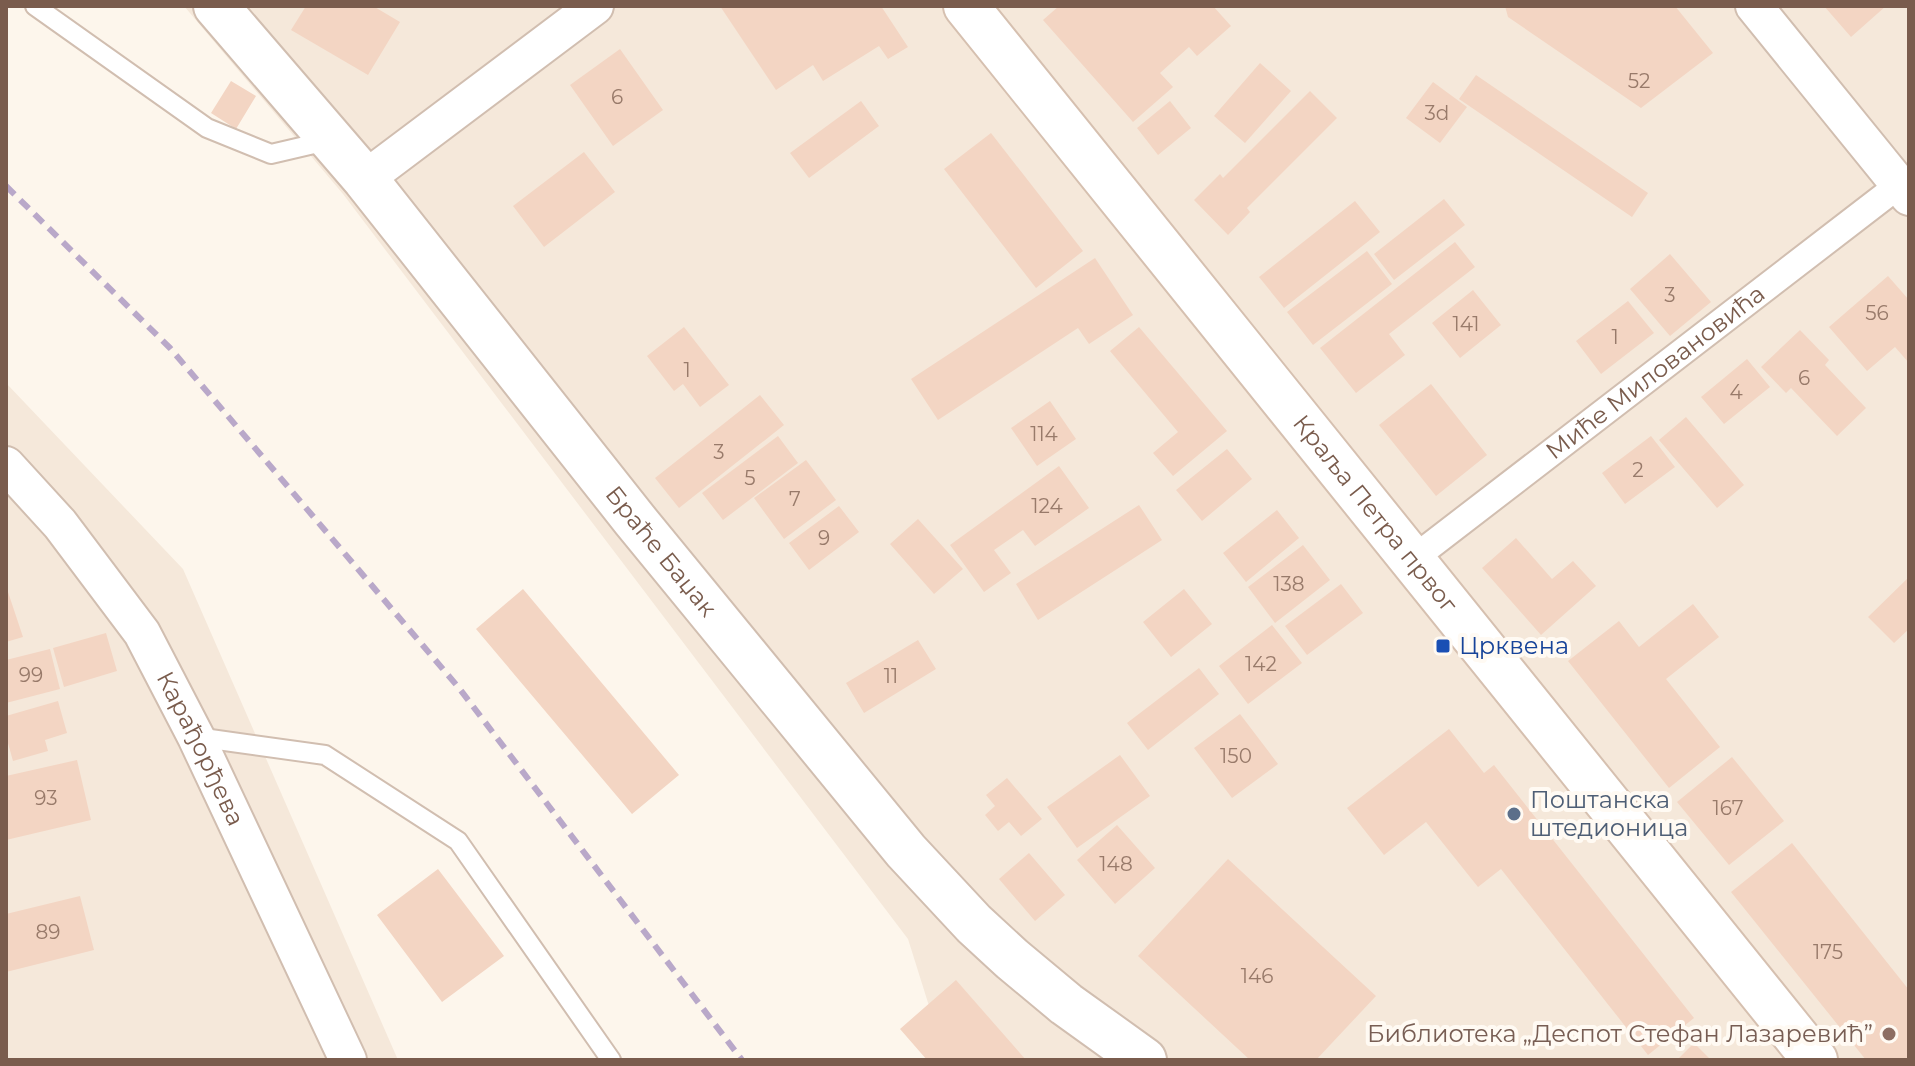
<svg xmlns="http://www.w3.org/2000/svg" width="1915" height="1066" font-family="Montserrat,sans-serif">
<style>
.residential{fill:#f5e8da}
.building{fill:#f3d5c3}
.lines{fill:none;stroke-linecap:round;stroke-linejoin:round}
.service-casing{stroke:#d1beb0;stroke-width:22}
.pedestrian-casing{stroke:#d1beb0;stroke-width:30}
.minor-casing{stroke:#d1beb0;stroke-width:40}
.tertiary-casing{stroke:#d1beb0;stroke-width:48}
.secondary-casing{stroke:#d6c0b0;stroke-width:48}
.service{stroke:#fff;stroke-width:18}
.pedestrian{stroke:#fff;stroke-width:26}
.minor{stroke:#fff;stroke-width:36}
.tertiary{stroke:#fff;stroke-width:44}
.secondary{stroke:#fff;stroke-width:44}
.rail{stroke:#b9a8c9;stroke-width:6;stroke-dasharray:12 8;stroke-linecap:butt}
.transit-dot{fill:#1a4fb4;stroke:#fffaf3;stroke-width:3}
.service-dot{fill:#5c6f8a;stroke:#fffaf3;stroke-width:3}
.education-dot{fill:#8d6e63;stroke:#fffaf3;stroke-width:3}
.labels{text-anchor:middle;stroke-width:8;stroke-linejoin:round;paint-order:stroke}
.number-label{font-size:20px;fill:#987a6a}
.street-label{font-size:24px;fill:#7a5c4d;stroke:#fffaf3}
.transit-label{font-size:24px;fill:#164399;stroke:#fffaf3;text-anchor:start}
.service-label{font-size:24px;fill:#4e5e75;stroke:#fffaf3;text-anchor:start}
.education-label{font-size:24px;fill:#785e54;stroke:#fffaf3;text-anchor:end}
</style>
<rect width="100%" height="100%" fill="#fdf6ec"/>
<path class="residential" d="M184 6H1909V1060H946L908 939 343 194Z
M6 383 183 569 398 1060H6Z"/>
<path class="building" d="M306 6H373L400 22 368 75 291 30Z
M720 6H881L908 47 888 59 879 46 823 81 813 65 776 90Z
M1059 6H1213L1231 26 1197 56 1189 47 1160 73 1173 87 1133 122 1043 20Z
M1505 6H1675L1713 53 1641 108 1508 17Z
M1824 6H1886L1851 37Z
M620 49 663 110 613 146 570 85Z
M1260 63 1291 91 1245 143 1214 116Z
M1476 75 1648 193 1632 217 1459 99Z
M231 81 256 96 236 129 211 113Z
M1433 82 1467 107 1440 143 1406 118Z
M1310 91 1337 118 1247 208 1250 212 1228 235 1194 200 1220 174 1223 178Z
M861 101 879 126 809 178 790 153Z
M1170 101 1191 128 1158 155 1137 128Z
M991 133 1083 251 1036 288 944 169Z
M584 152 615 192 544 247 513 206Z
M1444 199 1465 225 1394 280 1374 254Z
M1355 201 1380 232 1284 308 1259 277Z
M1455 242 1475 267 1389 334 1405 355 1356 393 1320 348Z
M1367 251 1392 284 1313 345 1287 312Z
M1670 254 1711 302 1670 336 1630 289Z
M1095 258 1133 315 1089 344 1078 328 938 420 911 379Z
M1888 276 1909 300V363L1895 347 1867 371 1829 327Z
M1473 290 1501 325 1460 358 1432 323Z
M1628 301 1654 333 1601 374 1576 341Z
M684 327 729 385 700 407 683 384 674 391 647 356Z
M1139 327 1227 431 1173 476 1153 453 1178 432 1110 351Z
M1800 330 1829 360 1825 365 1866 408 1837 436 1791 388 1786 393 1761 367Z
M1747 359 1770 387 1724 424 1701 397Z
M1431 384 1487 455 1436 496 1379 425Z
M760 395 784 425 679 508 655 478Z
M1050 401 1076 439 1037 466 1011 428Z
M1686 417 1744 485 1717 508 1659 440Z
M778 436 798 463 723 520 702 493Z
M1651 436 1675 467 1625 504 1602 473Z
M1227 449 1252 479 1202 521 1176 490Z
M806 460 836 500 784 539 754 498Z
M1059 466 1089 508 1035 546 1023 530 994 550 1011 573 984 592 950 545Z
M1139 505 1162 540 1038 620 1016 584Z
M839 506 859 532 809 570 789 543Z
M1277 510 1299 538 1246 582 1223 553Z
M918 519 963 569 934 594 890 544Z
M1516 538 1552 579 1573 561 1596 586 1541 635 1482 568Z
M1303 545 1330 580 1275 623 1248 587Z
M1909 577V629L1894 643 1868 617Z
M1341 584 1363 613 1307 655 1285 626Z
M6 586 23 637 6 642Z
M523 589 679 775 632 814 476 629Z
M1184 589 1212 624 1171 657 1143 622Z
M1693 604 1719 637 1666 679 1720 747 1669 788 1568 661 1619 621 1639 647Z
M1272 625 1302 663 1248 704 1219 666Z
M106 633 117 671 64 687 53 648Z
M918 640 936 669 864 713 846 683Z
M50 649 60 689 6 703V660Z
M1199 668 1219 694 1148 750 1127 723Z
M58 701 67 733 45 740 48 751 13 761 6 736V716Z
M1240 714 1278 764 1232 798 1194 748Z
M1449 729 1484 773 1494 765 1694 1018 1648 1055 1501 869 1478 887 1426 822 1384 855 1347 808Z
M1120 755 1150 796 1077 848 1047 807Z
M1732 757 1784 821 1729 865 1677 802Z
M77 760 91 820 6 840V776Z
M1007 778 1042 819 1021 836 1009 822 998 831 985 815 995 806 986 795Z
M1117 825 1155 868 1115 904 1077 860Z
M1792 843 1909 990V1060H1866L1731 892Z
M1029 853 1065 895 1035 921 999 879Z
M1228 859 1376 996 1316 1060H1250L1138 956Z
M438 869 504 956 442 1002 377 915Z
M80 896 94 950 6 972V914Z
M956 980 1026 1060H927L900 1029Z
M1694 1043 1711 1060H1677Z"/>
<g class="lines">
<defs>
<path id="service" d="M35 6 207 128 271 154 331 140
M196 737 325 755 458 841 611 1060"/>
<g id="pedestrian">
<path id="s1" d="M1413 559 1899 185"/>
</g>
<g id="minor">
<path d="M1754 6 1909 197"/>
<path d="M365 179 595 6"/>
<path id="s2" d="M6 465 60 524 142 633 196 737 348 1060"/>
</g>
<g id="tertiary">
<path id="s3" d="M216 6 365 179 634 519 906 851 974 924 1012 959 1066 1004 1144 1060"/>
</g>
<g id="secondary">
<path id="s4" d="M966 6 1815 1060"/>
</g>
</defs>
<use href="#service" class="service-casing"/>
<use href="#pedestrian" class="pedestrian-casing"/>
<use href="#minor" class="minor-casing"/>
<use href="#tertiary" class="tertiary-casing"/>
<use href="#secondary" class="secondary-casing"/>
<use href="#service" class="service"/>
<use href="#pedestrian" class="pedestrian"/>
<use href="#minor" class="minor"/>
<use href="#tertiary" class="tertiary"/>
<use href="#secondary" class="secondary"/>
<path class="rail" d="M6 186 170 348 459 688 742 1060"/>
</g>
<rect class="transit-dot" x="1435" y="638" width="16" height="16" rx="4"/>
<circle class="service-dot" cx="1514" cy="814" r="8"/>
<circle class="education-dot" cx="1889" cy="1034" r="8"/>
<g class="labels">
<g class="number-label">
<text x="1639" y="88">52</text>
<text x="617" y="104">6</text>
<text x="1437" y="120">3d</text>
<text x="1670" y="302">3</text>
<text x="1877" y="320">56</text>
<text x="1466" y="331">141</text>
<text x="1615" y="344">1</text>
<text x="687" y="377">1</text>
<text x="1804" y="385">6</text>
<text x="1736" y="399">4</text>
<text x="1044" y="441">114</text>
<text x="719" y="459">3</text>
<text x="1638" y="477">2</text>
<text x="750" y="485">5</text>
<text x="795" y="506">7</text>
<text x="1047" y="513">124</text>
<text x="824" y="545">9</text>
<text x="1289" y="591">138</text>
<text x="1261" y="671">142</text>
<text x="31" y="682">99</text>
<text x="891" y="683">11</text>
<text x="1236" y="763">150</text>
<text x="46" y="805">93</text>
<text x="1728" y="815">167</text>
<text x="1116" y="871">148</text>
<text x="48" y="939">89</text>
<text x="1828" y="959">175</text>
<text x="1257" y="983">146</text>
</g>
<g class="street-label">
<text dy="8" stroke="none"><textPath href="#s1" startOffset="306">Миће Миловановића</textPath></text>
<text dy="8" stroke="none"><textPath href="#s4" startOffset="652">Краља Петра првог</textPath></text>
<text dy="8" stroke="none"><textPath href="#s3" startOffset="704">Браће Баџак</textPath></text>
<text dy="8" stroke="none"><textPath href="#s2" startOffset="346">Карађорђева</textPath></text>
</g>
<g class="transit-label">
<text x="1459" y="654">Црквена</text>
</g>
<g class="service-label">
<text x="1530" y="808">Поштанска<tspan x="1530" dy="28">штедионица</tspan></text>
</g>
<g class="education-label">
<text x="1873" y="1042">Библиотека „Деспот Стефан Лазаревић”</text>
</g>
</g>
<rect width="1915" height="1066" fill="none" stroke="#7a5c4d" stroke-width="16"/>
</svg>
